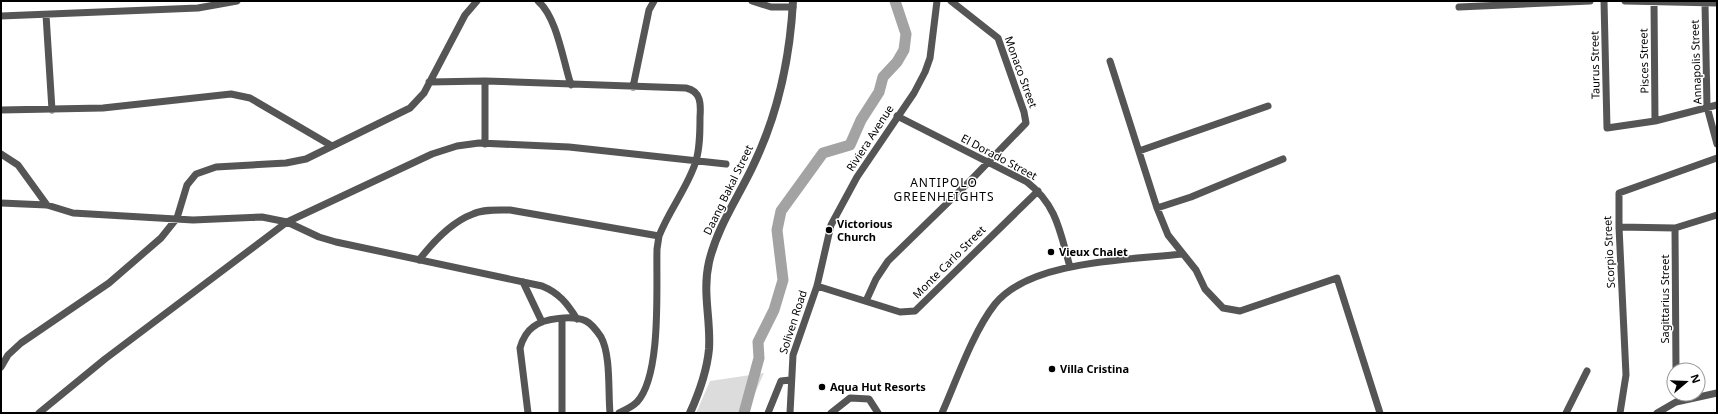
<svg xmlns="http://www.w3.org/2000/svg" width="1718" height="414" font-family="'Noto Sans',sans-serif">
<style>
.park{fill:#dcdcdc}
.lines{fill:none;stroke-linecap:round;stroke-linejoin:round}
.river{stroke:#a3a3a3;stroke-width:11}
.minor{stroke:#555;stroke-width:7}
.tertiary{stroke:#555;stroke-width:8}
.poi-dot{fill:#000;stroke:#fff;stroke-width:1.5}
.labels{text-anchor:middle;stroke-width:3;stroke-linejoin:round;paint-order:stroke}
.street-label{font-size:11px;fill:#000;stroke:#fff}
.poi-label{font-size:11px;font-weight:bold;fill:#000;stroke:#fff;text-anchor:start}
.neighbourhood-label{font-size:12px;letter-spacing:1px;fill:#000;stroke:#fff}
</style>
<rect width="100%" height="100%" fill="#fff"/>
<path class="park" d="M764 373 746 413H696L710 381Z"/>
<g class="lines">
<path class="river" d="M744 413 759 358 758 342 774 310 783 280 777 230 781 211 823 153 850 145 861 120 879 92 883 77 897 62 904 50 906 34 895 1"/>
<path class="minor" d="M538 1C557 17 563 61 571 85
M752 1 771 7H793
M1604 1 1607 128 1655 121 1717 105
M1625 1 1717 3
M1654 2 1655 121
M1705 3 1707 107 1717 144
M1459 7 1590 1
M46 15 52 110
M1 16 198 8 237 1
M1110 61 1157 208 1168 235 1196 270 1205 289 1223 308 1240 311 1337 278 1380 413
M485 81V144
M429 82 485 81 686 88C701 91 701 104 700 117 700 132 700 147 696 161 688 187 669 210 659 236L657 249C656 286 662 375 637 402 632 407 625 410 619 413
M633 87 649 10 654 1
M1 110 103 108 231 94 250 98 332 146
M897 116 1027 182C1057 205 1060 232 1070 267
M1139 151 1268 106
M1 154 18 165 47 205
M1 203 47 205 73 213 193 220 262 217 287 222 319 237 336 242 542 286C559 293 567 303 577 319
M1157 208 1191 197 1283 159
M1619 227 1675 228 1717 215
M1675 228 1676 370
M419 260C433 242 451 222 473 214 484 209 498 210 510 210L659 236
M523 282 542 322
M817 286 900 312 915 311 1038 191
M866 301 876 279 888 261 971 180 1026 123 1024 112 998 38 951 1
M562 319V413
M1 367 8 355 21 343 109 283 161 238 177 218 187 185 196 174 216 167 286 163 306 159 410 108 424 93 465 15 477 1
M39 413 105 359 287 222 432 154 457 146 479 143 569 147 726 164
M528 413 520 348C522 341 526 332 533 327 544 318 573 315 586 321 592 324 597 331 601 337 611 355 608 392 610 413
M768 413 781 381 790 380
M790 413 793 355 817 286 831 225 857 177 914 93 925 72 930 58 937 1
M831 413 850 398 869 399 878 413
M942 413C957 379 973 332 995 304 1030 260 1130 260 1182 254
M1566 413 1587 371
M1620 413 1626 375 1619 227V193L1717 158
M1657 413 1676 402 1717 393"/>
<path class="tertiary" d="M690 413C699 393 707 371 709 349 711 319 702 293 709 262 717 228 737 199 752 168 777 117 790 58 793 1"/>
</g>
<g class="poi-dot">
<circle cx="829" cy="230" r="4"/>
<circle cx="1051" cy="252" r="4"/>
<circle cx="1052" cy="369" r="4"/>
<circle cx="822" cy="387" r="4"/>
</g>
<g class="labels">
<g class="street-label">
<text transform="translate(1644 61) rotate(-91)" y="4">Pisces Street</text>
<text transform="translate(1696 62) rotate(-92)" y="4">Annapolis Street</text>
<text transform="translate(1595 65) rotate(-91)" y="4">Taurus Street</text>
<text transform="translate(1021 72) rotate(70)" y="4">Monaco Street</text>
<text transform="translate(870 138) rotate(-57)" y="4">Riviera Avenue</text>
<text transform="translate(999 157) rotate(28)" y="4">El Dorado Street</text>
<text transform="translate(728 190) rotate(-64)" y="4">Daang Bakal Street</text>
<text transform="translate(1609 252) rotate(-93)" y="4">Scorpio Street</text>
<text transform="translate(949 262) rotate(-45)" y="4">Monte Carlo Street</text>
<text transform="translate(1665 299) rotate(-90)" y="4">Sagittarius Street</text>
<text transform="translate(793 322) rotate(-72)" y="4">Soliven Road</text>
</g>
<g class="poi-label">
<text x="837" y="228">Victorious<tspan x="837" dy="13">Church</tspan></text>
<text x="1059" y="256">Vieux Chalet</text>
<text x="1060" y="373">Villa Cristina</text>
<text x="830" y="391">Aqua Hut Resorts</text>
</g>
<g class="neighbourhood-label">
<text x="944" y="187">ANTIPOLO<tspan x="944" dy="14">GREENHEIGHTS</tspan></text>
</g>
</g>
<rect width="1718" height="414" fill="none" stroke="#000000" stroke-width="4"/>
<g transform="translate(1686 382) rotate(71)"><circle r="19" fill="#ffffff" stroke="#999999"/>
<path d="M0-3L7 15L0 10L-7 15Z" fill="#000000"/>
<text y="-6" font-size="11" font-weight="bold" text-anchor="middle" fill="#000000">N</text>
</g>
</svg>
